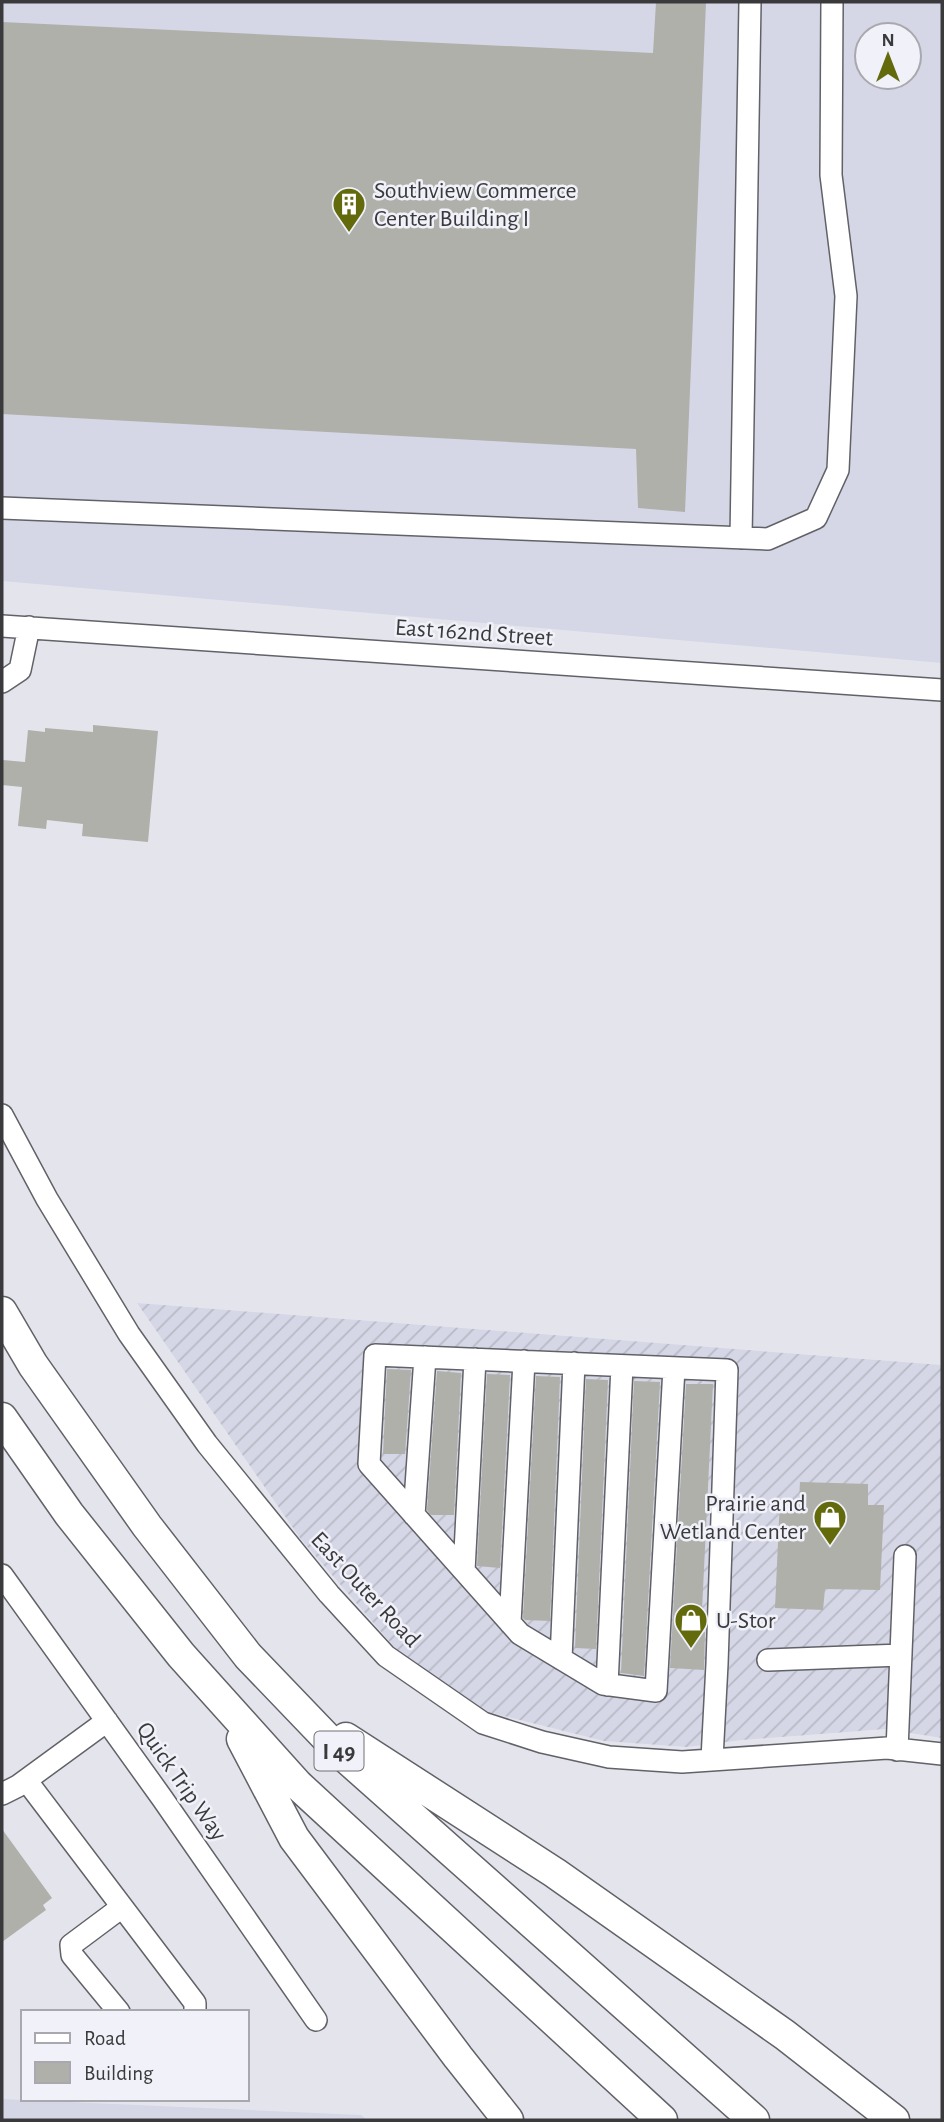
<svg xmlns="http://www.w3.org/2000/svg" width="944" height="2122" font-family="'Alegreya Sans',sans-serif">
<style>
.built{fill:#d6d7e6;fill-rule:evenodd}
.industrial{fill:url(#industrial-furrows)}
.building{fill:#afb0a9}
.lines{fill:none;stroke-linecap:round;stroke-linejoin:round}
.minor-casing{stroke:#616268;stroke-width:24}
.highway-casing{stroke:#616268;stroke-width:33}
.minor{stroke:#fff;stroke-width:21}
.highway{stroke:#fff;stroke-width:30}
.labels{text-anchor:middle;stroke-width:5;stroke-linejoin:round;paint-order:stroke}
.shield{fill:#f1f2f9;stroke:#717175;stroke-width:2}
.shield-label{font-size:23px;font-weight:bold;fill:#3a3a3d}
.poi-label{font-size:24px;fill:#3a3a3d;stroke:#f1f2f9;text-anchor:start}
.street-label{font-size:24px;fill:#3a3a3d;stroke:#f1f2f9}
</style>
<defs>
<pattern id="industrial-furrows" width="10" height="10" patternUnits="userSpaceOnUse" patternTransform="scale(1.75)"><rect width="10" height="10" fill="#d6d7e6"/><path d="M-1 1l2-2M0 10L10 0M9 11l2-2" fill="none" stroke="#b8b9c6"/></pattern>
</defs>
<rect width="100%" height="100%" fill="#e4e5ec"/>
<path class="built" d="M2 2H942V663L2 581ZM867 35H909V77H867Z
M2 2099 361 2115 367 2120H2Z"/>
<path class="industrial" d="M137 1303 942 1365V1738L885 1729 742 1740 687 1747 604 1741 488 1712 396 1649 300 1538Z"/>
<path class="building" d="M656 2H706L685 512 638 508 636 449 2 414V22L653 53Z
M93 725 158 731 148 842 82 836 83 824 47 820 46 829 18 826 22 787 2 785 3 760 25 762 28 730 45 732V728L93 732Z
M387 1369 411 1370 405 1454H383Z
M437 1371 461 1373 454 1515H431L427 1510Z
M487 1374 510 1375 500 1568 477 1566Z
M536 1376 560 1377 550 1621 525 1620 523 1618Z
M586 1379 608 1380 596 1649 575 1648Z
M634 1381 660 1382 644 1676 621 1673Z
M686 1384H713L701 1631 705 1632 704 1670 670 1668Z
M800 1482 868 1484V1505H884L880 1590 825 1589 823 1610 775 1608 780 1499 799 1501Z
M2 1829 52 1898 43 1905 46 1910 2 1942Z"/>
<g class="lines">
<defs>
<path id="minor" d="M2 508 768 539 816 518 838 470 846 296 831 175 832 2
M741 538 750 2
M2 626 942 690
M2 682 20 670 29 627
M2 1115 47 1199 129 1334 207 1444 329 1594 386 1656 483 1723 542 1742 609 1757 682 1762 887 1748 942 1754
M674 1368 656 1691 603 1684 520 1634 369 1464 375 1355 727 1370 717 1664 712 1759
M414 1515 425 1357
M464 1571 475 1359
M2 1575 162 1798 316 2020
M510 1623 524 1361
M561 1659 574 1363
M768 1660 901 1655
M607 1685 622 1366
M897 1750 905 1556
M26 1780 195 2003V2012
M2 1794 18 1786 107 1721
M119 2012 72 1955 71 1945 122 1907"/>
<path id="highway" d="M2 1312 33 1365 147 1526 248 1656 344 1756 754 2120
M2 1418 69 1514 181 1655 298 1785 662 2120
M346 1738 555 1873 785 2035 894 2120
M242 1739 294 1838 458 2057 508 2120"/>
</defs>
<use href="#minor" class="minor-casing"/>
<use href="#highway" class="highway-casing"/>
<use href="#minor" class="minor"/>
<use href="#highway" class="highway"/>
</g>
<defs>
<symbol id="building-pin" viewBox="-11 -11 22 30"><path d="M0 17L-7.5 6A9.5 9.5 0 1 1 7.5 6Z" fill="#636a0c" stroke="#f1f2f9"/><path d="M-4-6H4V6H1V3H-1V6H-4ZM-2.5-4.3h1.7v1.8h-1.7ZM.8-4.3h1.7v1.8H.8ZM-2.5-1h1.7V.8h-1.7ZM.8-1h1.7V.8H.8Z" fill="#fff"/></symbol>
<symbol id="shop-pin" viewBox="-11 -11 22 30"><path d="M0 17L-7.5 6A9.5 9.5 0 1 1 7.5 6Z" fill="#636a0c" stroke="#f1f2f9"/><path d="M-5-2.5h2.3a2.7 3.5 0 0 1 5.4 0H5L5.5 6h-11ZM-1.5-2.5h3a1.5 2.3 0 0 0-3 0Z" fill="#fff"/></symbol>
</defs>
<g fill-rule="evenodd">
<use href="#building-pin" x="330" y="185" width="38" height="52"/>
<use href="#shop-pin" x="811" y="1498" width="38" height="52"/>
<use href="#shop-pin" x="672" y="1601" width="38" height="52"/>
</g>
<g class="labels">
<rect class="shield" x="314.5" y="1731.5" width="49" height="39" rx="5"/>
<g class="shield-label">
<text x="339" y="1759">I 49</text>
</g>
<g class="poi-label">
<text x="374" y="198">Southview Commerce<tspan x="374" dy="28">Center Building I</tspan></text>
<text x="806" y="1511" text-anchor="end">Prairie and<tspan x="806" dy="28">Wetland Center</tspan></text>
<text x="716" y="1628">U-Stor</text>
</g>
<g class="street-label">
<text transform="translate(474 632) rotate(4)" y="8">East 162nd Street</text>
<text transform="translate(366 1589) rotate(47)" y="8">East Outer Road</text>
<text transform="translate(182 1781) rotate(55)" y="8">Quick Trip Way</text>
</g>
</g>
<rect width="944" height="2122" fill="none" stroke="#3a3a3d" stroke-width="7"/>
<rect x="21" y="2010" width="228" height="91" fill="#f1f2f9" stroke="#a8a8ae" stroke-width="2"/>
<rect x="35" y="2033" width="35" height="10" fill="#ffffff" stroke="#a8a8ae" stroke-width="2"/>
<text x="84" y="2045" font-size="21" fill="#3a3a3d">Road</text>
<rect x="35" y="2062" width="35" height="21" fill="#afb0a9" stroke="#a8a8ae" stroke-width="2"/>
<text x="84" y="2080" font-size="21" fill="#3a3a3d">Building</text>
<g transform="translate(888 56)"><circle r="33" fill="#f1f2f9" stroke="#a8a8ae" stroke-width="2"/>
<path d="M0-5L12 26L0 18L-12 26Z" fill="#636a0c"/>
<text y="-10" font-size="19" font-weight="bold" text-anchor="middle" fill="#3a3a3d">N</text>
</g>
</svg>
